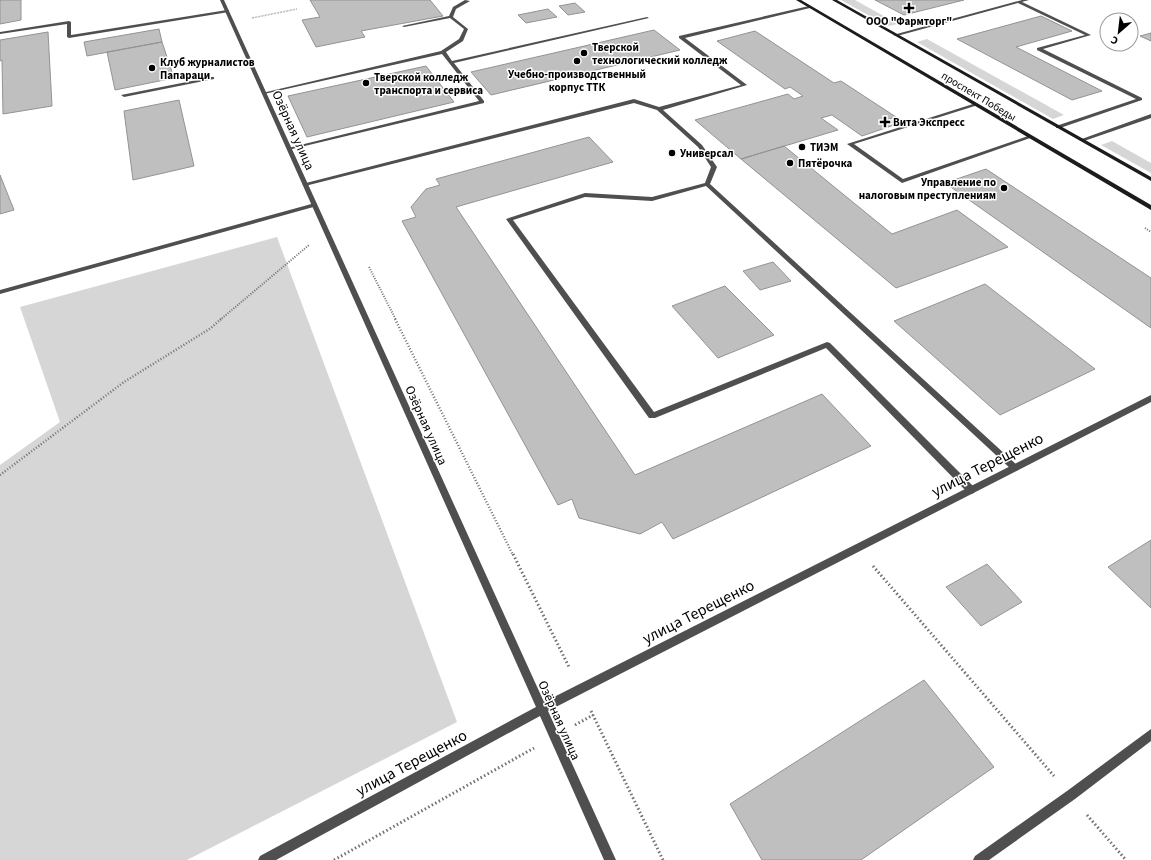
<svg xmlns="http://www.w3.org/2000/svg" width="1151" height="860" font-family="'Source Sans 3',sans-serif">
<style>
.green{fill:#d6d6d6}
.building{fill:#bfbfbf;stroke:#939393}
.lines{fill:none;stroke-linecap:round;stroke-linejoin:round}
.path-far3{stroke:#717171;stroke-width:1.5;stroke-dasharray:0.5 1;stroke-linecap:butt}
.path-far2{stroke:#717171;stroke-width:2;stroke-dasharray:1 1.5;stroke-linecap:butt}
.path-far1{stroke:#717171;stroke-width:2.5;stroke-dasharray:1 2;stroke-linecap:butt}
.path{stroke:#717171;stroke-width:3;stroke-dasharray:1.5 2.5;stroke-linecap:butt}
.service{fill:#4f4f4f;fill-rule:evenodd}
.minor{fill:#4f4f4f;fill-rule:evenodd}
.secondary{fill:#1c1c1c;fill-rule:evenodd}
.poi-dot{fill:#000;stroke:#fff;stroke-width:1.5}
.labels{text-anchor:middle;stroke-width:3;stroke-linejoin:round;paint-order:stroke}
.far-poi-label{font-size:11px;font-weight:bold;fill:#000;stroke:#fff;text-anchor:start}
.far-street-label{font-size:11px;fill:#000;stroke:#fff}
.street-label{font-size:13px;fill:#000;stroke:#fff}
.near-street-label{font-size:16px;fill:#000;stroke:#fff}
</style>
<rect width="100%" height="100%" fill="#fff"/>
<path class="green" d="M841 0H855L898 24 888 26Z
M927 39 1064 115 1053 119 917 42Z
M1112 141 1151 163V173L1101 145Z
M277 237 457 722 187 860H0V465L60 422 20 307Z"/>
<path class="building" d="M0 0H21V20L0 24Z
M310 0H430L443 16 361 31 365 37 316 47 302 20 320 17Z
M875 0H964L904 15Z
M575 3 585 12 568 15 559 6Z
M548 9 557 17 526 23 518 15Z
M1041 16 1072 31 1016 47 1102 91 1072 100 957 39Z
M159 29 162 42 87 56 84 42Z
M654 30 680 50 491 95 471 72Z
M755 31 834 83 841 81 896 117 889 119 897 124 862 136 832 115 821 118 838 130 741 159 695 120 788 94 794 99 803 96 790 87 785 89 717 41Z
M48 32 52 106 3 114 2 60 0 61V40Z
M1151 33V41L1140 36Z
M162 42 174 78 115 90 107 52Z
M426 66 454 102 307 137 288 96Z
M179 100 194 166 133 180 124 111Z
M589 137 613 162 456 207 635 475 822 394 871 446 673 539 662 522 640 534 579 518 572 499 558 505 402 221 416 217 411 207 426 189 440 185 436 179Z
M784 146 892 234 957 210 1008 247 896 288 741 159Z
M986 169 1151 278V328L945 183Z
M0 175 14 210 0 214Z
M773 262 791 281 760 290 743 271Z
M985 284 1095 369 1000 415 894 321Z
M725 286 774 335 718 358 672 306Z
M1151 540V608L1108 567Z
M987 564 1022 602 981 626 946 587Z
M924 680 994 767 861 860H762L730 804Z"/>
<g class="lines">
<path class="path-far3" d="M252 18 297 9"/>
<path class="path-far2" d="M1145 228 1151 232
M369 267 396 320
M220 320 309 245"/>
<path class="path-far1" d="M395 319 513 555
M0 475 124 382 211 328 221 319"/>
<path class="path" d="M513 554 569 667
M873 566 1054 776
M591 711 663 860
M575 725 593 715
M1087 815 1126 860
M334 860 534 748"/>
<path class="service" d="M465 0 470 1 456 9 453 17 468 29 463 41 446 52 452 61 647 17 649 18 454 63 484 101V103L288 150V148L479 101 442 54 264 94 262 93 441 51 459 39 464 29 450 18 404 27 402 26 449 16 453 7Z
M1018 1H1020L1091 35 1043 49 1142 98V100L1060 128H1056V126L1136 99 1037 50V48L1085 35 1018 3Z
M809 6 811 7 810 8 685 38 747 85 663 110 702 145 717 167 710 184 1018 466 1019 468 1018 470 1015 471 1012 470 706 186 652 201 585 197 513 220 654 412 827 342 830 343 974 487 975 490 974 493 971 494 968 493 826 348 655 418H649L506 219 585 193 652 197 705 183 711 167 698 147 657 110 634 103 305 186 302 184 634 99 659 107 741 85 679 38V36Z
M227 10H229V12L69 38 67 37V24L0 34V32L69 21 71 22V35Z
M212 77H214V79L124 97 121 95Z
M973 104 978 105 854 144 903 179 1028 136 1033 137 902 183 847 144Z
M1151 114V118L1084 141 1079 140Z
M315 203 317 204V206L0 294V290Z
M1151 729V741L1075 799 989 860H973L975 856 1067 791Z"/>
<path class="minor" d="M220 0H224L544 702 1151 395V402L548 711 616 860H604L540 716 276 860H258L260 856 536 707Z
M1022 0H1029L897 36 893 35Z"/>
<path class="secondary" d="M796 0H801L1151 205V210Z
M832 0H837L1151 177V181Z"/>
</g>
<g class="poi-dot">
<path d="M907 2h4v4h4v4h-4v4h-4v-4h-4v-4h4z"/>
<circle cx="584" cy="53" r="4"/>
<circle cx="577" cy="61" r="4"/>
<circle cx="152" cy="68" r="4"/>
<circle cx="366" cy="83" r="4"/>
<path d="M883 116h4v4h4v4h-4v4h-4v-4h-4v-4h4z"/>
<circle cx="802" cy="147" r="4"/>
<circle cx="672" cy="153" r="4"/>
<circle cx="790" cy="163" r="4"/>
<circle cx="1004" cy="188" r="4"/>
</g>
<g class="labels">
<g class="far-poi-label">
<text x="909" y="25" text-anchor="middle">ООО "Фармторг"</text>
<text x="592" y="51">Тверской<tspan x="592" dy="13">технологический колледж</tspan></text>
<text x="160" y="66">Клуб журналистов<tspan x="160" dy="13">Папараци</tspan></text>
<text x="577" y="78" text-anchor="middle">Учебно-производственный<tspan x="577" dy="13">корпус ТТК</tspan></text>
<text x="374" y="81">Тверской колледж<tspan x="374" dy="13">транспорта и сервиса</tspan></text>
<text x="893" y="126">Вита Экспресс</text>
<text x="810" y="151">ТИЭМ</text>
<text x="680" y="157">Универсал</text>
<text x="798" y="167">Пятёрочка</text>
<text x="996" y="186" text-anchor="end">Управление по<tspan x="996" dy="13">налоговым преступлениям</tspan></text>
</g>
<g class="far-street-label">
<text transform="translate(979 96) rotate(31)" y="4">проспект Победы</text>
</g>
<g class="street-label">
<text transform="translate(294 130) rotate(66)" y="5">Озёрная улица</text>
<text transform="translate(427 425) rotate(66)" y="5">Озёрная улица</text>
<text transform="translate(560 720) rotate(66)" y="5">Озёрная улица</text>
</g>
<g class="near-street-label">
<text transform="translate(987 464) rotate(-27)" y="6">улица Терещенко</text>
<text transform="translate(698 611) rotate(-27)" y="6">улица Терещенко</text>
<text transform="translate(411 762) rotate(-28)" y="6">улица Терещенко</text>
</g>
</g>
<g transform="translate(1119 32) rotate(208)"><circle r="19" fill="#ffffff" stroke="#999999"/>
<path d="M0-3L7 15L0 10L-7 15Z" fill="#000000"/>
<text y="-6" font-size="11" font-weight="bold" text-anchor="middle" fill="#000000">С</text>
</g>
</svg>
